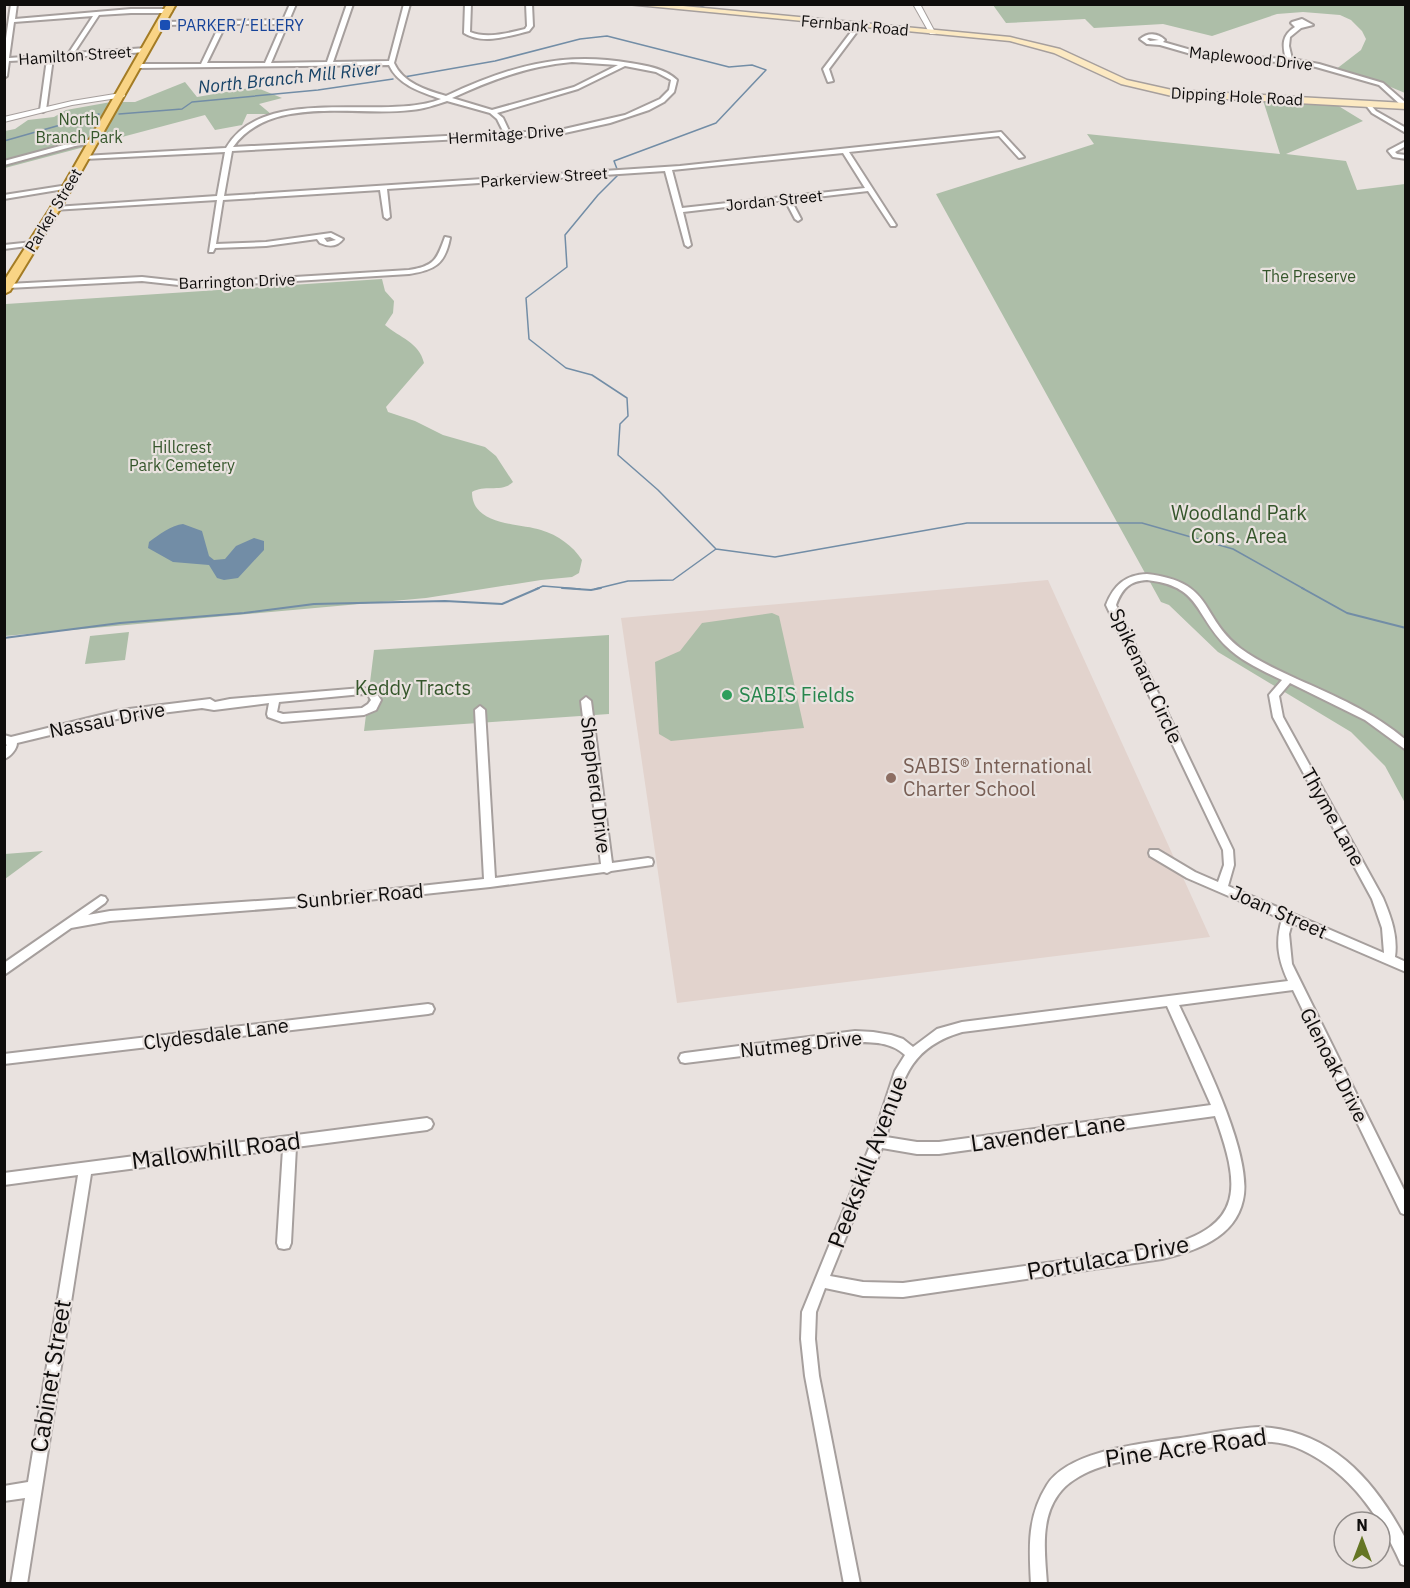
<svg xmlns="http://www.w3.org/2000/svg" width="1410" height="1588" font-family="'IBM Plex Sans',sans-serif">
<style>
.built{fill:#e2d3cd}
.green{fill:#adbea8}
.water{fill:#728da6}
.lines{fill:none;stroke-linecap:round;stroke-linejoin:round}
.stream-far1{stroke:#728da6;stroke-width:1.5}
.stream{stroke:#728da6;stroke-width:2}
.minor-casing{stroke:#a69f9d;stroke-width:4}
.tertiary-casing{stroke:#a69f9d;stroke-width:2}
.secondary-casing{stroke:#a69f9d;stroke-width:3}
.primary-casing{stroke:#a47c25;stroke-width:4}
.minor{fill:#fff;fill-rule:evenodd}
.tertiary{fill:#fff;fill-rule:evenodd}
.secondary{fill:#fce9c2;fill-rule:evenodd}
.primary{fill:#f9d485;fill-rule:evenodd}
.transit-dot{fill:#1a4fb4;stroke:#e9e2df;stroke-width:2}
.leisure-dot{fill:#2e9e5b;stroke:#e9e2df;stroke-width:2}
.education-dot{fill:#8d6e63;stroke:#e9e2df;stroke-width:2}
.labels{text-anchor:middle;stroke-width:4.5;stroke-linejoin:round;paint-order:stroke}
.far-transit-label{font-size:16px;fill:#164399;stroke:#e9e2df;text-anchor:start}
.far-street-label{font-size:16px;fill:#0f0d0c;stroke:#e9e2df}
.far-park-label{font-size:16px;fill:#35562b;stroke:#e9e2df}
.far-water-label{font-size:18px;font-style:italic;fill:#164266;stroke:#e9e2df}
.park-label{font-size:20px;fill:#35562b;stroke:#e9e2df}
.street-label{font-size:20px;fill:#0f0d0c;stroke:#e9e2df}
.leisure-label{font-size:20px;fill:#27864d;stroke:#e9e2df;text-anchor:start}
.education-label{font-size:20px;fill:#785e54;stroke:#e9e2df;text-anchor:start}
.near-street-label{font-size:24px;fill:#0f0d0c;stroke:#e9e2df}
</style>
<rect width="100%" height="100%" fill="#e9e2df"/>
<path class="built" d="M1048 580 1210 937 677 1003 621 618Z"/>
<path class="green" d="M993 5H1403L1406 6 1405 93 1381 83 1335 70 1361 50 1366 39 1362 31 1351 20 1340 15 1303 12 1277 14 1212 36 1163 24 1094 28 1085 19 1006 23Z
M185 82 197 97 255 87 282 98 259 104 271 114H247L242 125 215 130 205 115 5 168V131L15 129 28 120 54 117 66 110 111 102H135Z
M1262 97 1332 102 1363 121 1286 154 1346 161 1357 190 1405 184V803L1385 766 1351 732 1218 652 1169 605 1161 602 936 194 1094 144 1087 134 1280 154Z
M382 279 385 291 394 301 393 313 385 325C400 338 419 342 424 363L386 407 388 412 415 421 443 435 485 447 496 456 513 482C502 493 485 484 472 492 472 526 519 523 541 530 558 535 573 546 582 560L579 573 572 577 541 580 426 598 5 636 4 308 6 304Z
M772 613 779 616 804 728 671 741 659 734 655 662 680 651 702 623Z
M129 632 125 660 85 664 90 636Z
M609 635V714L364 731 374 650Z
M43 851 5 879V854Z"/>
<path class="water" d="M183 524 202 531 209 556 214 560 225 559 236 546 254 538 264 541V550L238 578 224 580 217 578 209 565 173 562 148 548 149 542C158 535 172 525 183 524Z"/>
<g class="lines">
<path class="stream-far1" d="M700 7 708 4
M404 77 495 61 580 39 607 36 729 67 752 65 766 70 716 123 614 161 617 169
M119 114 182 109 192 102 318 90 393 79
M4 141 99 114
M619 174 598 195 565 235 567 267 526 298 529 339 566 368 592 375 627 398 628 416 620 424 618 455 658 490 716 549 775 557 967 523H1142L1233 549 1304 589
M536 589 543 586 580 589
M595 589 628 581 673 580 716 549"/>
<path class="stream" d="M562 588 591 590 601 588
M1302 588 1347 613 1406 628
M4 638 120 623 244 613 314 604 445 601 502 604 539 588"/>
<defs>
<path id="minor" d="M11 4H17L15 19 131 9H169L172 11 169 13H131L99 15 74 53 146 48 149 50 146 52 53 58 46 110 43 112 40 110 47 59 9 61 7 76 4 78V52ZM93 16 68 54 9 58 14 22Z
M290 4H296L271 63 327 62 347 4H353L333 62 389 61 404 4H410L394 63C403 83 426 90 446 96 508 67 561 51 630 63 647 66 664 68 677 80L674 92 664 102 649 110 610 123 560 134 232 151 224 196 680 166 1001 132 1024 157 1019 158 999 136 849 152 896 225 895 226H891L868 191 791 200 801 219 798 221 795 219 785 200 683 212 691 245 688 247 685 245 665 171 387 189 390 217 387 219 384 217 380 190 223 200 216 244 266 242 331 233 343 239C337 247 329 247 320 243L317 239 266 246 215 248 213 252H209L217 200 53 210V208L55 207 217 196 225 152 85 159 83 158V156L226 148C264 82 383 122 441 99 421 92 398 85 389 65L138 68 135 66 138 64H201L220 24 162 25 159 23 160 22 283 20ZM226 24H282L265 63H207ZM572 62 618 65 574 87 492 110 452 98C491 80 528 66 572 62ZM625 66 656 72 671 80 669 90 660 99 625 115 560 130 510 133 503 118 497 113 578 89ZM447 101 490 113 497 119 504 133 233 147C271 94 356 117 411 110 424 109 435 105 447 101ZM843 153 865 188 682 208 672 170ZM330 237 336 240 327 242 324 238Z
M465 4H471L470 32C487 39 508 33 525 29L527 26 526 4H532L533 26 529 31C509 36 483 45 464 33Z
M1302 19 1313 25 1301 28 1290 37 1289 46 1292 59 1319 64 1383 83 1406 103V106H1402L1379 85 1316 67 1295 63 1205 58 1160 45 1147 44 1140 39C1148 32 1158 33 1165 40L1163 42 1205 54 1286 59C1282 45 1282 35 1295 27L1291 23 1292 22ZM1149 38 1159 40 1150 41 1147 39Z
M857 24 862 25 829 69 833 81 828 82 823 69Z
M1368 102 1376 111 1406 128V133L1372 113 1365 104Z
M94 139 96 140V142L75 146 4 165V161L75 142Z
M1406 141V146L1395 152 1397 154 1406 155V159L1393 157 1388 151 1389 150Z
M68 185 70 186V188L4 199V195Z
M445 237 450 238C445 264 435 270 409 274L197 287 142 281 8 288 4 286 8 284 142 277 197 283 409 270C435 266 437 259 445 237Z
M33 242 35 243V245L4 249V245Z
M1147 574C1215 582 1199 616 1240 648 1257 661 1278 670 1297 679 1335 696 1373 712 1406 740V750L1365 720 1290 683 1279 696 1283 717 1383 898C1391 917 1398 936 1395 957L1406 962V972L1292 923 1289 934 1292 964 1406 1194V1215L1401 1213 1293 990 1179 1005C1199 1048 1254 1155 1243 1200 1235 1238 1195 1251 1162 1259L903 1297 863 1296 825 1288 816 1312 815 1339 819 1376 860 1584H844L805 1376 801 1339 802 1312 872 1141 895 1071 905 1055C891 1042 873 1042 855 1042L685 1063 681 1062 679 1058 681 1054 685 1053 855 1031 873 1032 891 1035 903 1039 913 1047 937 1029 962 1022 1288 981C1278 959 1275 942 1282 919L1187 878 1150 856 1149 853 1150 850H1158L1195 872 1218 882 1224 865 1223 850 1106 605C1114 585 1125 575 1147 574ZM1147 580C1201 586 1194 614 1226 646 1241 661 1263 671 1282 680L1269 695 1273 717 1372 899 1382 928 1384 953 1228 886 1234 865 1233 850 1116 605C1122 589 1129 581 1147 580ZM1167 1006 1211 1105 939 1142H917L886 1137C902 1086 904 1049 962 1032ZM1215 1116C1240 1186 1246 1226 1162 1247L903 1283 863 1282 830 1276 882 1148 917 1154H939Z
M362 688 374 690 381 700 376 710 364 715 282 722 268 717 267 714 269 703 214 710 202 708 121 718 17 743C17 749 10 757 4 759V748L7 745 4 743V735L11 737 121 710 210 699 215 702 230 699ZM362 694 368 695 371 700 368 704 362 708 283 714 277 712 279 702Z
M586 697 591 701 612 863 648 858 652 859 653 862 652 865 611 871 607 873 604 872 490 887 330 904 110 921 71 928 4 975V963L101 896 105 897 107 900 105 903 88 915 110 911 330 896 484 879 475 710 480 706 485 710 495 878 601 864 581 701Z
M428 1004 432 1005 434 1009 432 1013 428 1014 4 1064V1054Z
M427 1118 431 1120 433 1124 431 1128 427 1130 296 1147 291 1243 289 1248 284 1249 279 1248 277 1243 283 1149 91 1174 27 1584H11L25 1498 4 1501V1486L28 1482 78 1175 4 1185V1173Z
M1260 1427C1329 1430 1373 1478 1404 1536L1406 1540V1566L1401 1564C1380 1517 1351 1473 1302 1450 1264 1432 1219 1447 1180 1453 1152 1457 1122 1459 1095 1469 1082 1474 1066 1483 1058 1495 1040 1520 1045 1554 1047 1584H1031C1029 1547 1027 1517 1047 1485 1070 1449 1148 1443 1187 1437 1212 1433 1236 1428 1260 1427Z"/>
<path id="tertiary" d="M913 4H920L936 34H930Z
M121 93 125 95 124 97 72 105 4 122V117L72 101Z"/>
<path id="secondary" d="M627 4H662L1010 37 1060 49 1127 80 1172 90 1406 103V109L1172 96 1121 84 1054 53 1010 41Z"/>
<path id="primary" d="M167 4H176L60 209 10 291 4 294V281L50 209Z"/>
</defs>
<use href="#minor" class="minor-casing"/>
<use href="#tertiary" class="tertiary-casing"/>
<use href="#secondary" class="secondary-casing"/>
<use href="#primary" class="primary-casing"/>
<use href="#minor" class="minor"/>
<use href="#tertiary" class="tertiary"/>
<use href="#secondary" class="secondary"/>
<use href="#primary" class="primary"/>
</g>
<rect class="transit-dot" x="159" y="19" width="12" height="12" rx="3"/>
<circle class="leisure-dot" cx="727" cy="695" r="6"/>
<circle class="education-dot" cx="891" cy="778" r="6"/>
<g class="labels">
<g class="far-transit-label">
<text x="177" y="31">PARKER / ELLERY</text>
</g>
<g class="far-street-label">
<text transform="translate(855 25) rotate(5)" y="6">Fernbank Road</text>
<text transform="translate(75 55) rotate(-4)" y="6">Hamilton Street</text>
<text transform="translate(1251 58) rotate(6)" y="6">Maplewood Drive</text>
<text transform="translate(1237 96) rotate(3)" y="6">Dipping Hole Road</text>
<text transform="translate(506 134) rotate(-4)" y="6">Hermitage Drive</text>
<text transform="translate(544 177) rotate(-4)" y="6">Parkerview Street</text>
<text transform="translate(774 200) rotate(-6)" y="6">Jordan Street</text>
<text transform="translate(53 210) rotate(-59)" y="6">Parker Street</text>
<text transform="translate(237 281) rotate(-2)" y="6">Barrington Drive</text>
</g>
<g class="far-park-label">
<text x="79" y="125">North<tspan x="79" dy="18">Branch Park</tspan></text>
<text x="1309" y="282">The Preserve</text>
<text x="182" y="453">Hillcrest<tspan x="182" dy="18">Park Cemetery</tspan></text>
</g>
<g class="far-water-label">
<text transform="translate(289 78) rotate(-6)" y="6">North Branch Mill River</text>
</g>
<g class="park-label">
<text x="1239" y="520">Woodland Park<tspan x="1239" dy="23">Cons. Area</tspan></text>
<text x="413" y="695">Keddy Tracts</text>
</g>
<g class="street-label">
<text transform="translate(1146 676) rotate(65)" y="7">Spikenard Circle</text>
<text transform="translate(107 720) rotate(-11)" y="7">Nassau Drive</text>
<text transform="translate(596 785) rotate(83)" y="7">Shepherd Drive</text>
<text transform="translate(1333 817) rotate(61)" y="7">Thyme Lane</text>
<text transform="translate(360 896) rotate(-5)" y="7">Sunbrier Road</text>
<text transform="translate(1279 912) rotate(24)" y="7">Joan Street</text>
<text transform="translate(216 1034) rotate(-7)" y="7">Clydesdale Lane</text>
<text transform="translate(801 1044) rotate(-6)" y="7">Nutmeg Drive</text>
<text transform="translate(1334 1065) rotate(63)" y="7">Glenoak Drive</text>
</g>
<g class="leisure-label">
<text x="739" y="702">SABIS Fields</text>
</g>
<g class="education-label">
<text x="903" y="773">SABIS® International<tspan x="903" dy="23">Charter School</tspan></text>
</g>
<g class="near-street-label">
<text transform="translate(1048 1133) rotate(-8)" y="8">Lavender Lane</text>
<text transform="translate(216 1151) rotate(-7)" y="8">Mallowhill Road</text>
<text transform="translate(868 1162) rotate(-69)" y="8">Peekskill Avenue</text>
<text transform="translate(1108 1258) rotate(-10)" y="8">Portulaca Drive</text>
<text transform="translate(51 1376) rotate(-81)" y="8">Cabinet Street</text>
<text transform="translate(1186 1448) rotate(-8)" y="8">Pine Acre Road</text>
</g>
</g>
<rect width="1410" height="1588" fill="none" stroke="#0f0d0c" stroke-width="12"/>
<g transform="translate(1362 1540)"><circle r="28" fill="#e9e2df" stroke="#928d8b" stroke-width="1.5"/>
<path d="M0-4.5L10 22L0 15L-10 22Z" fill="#657624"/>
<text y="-9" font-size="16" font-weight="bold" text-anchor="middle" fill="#0f0d0c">N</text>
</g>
</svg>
